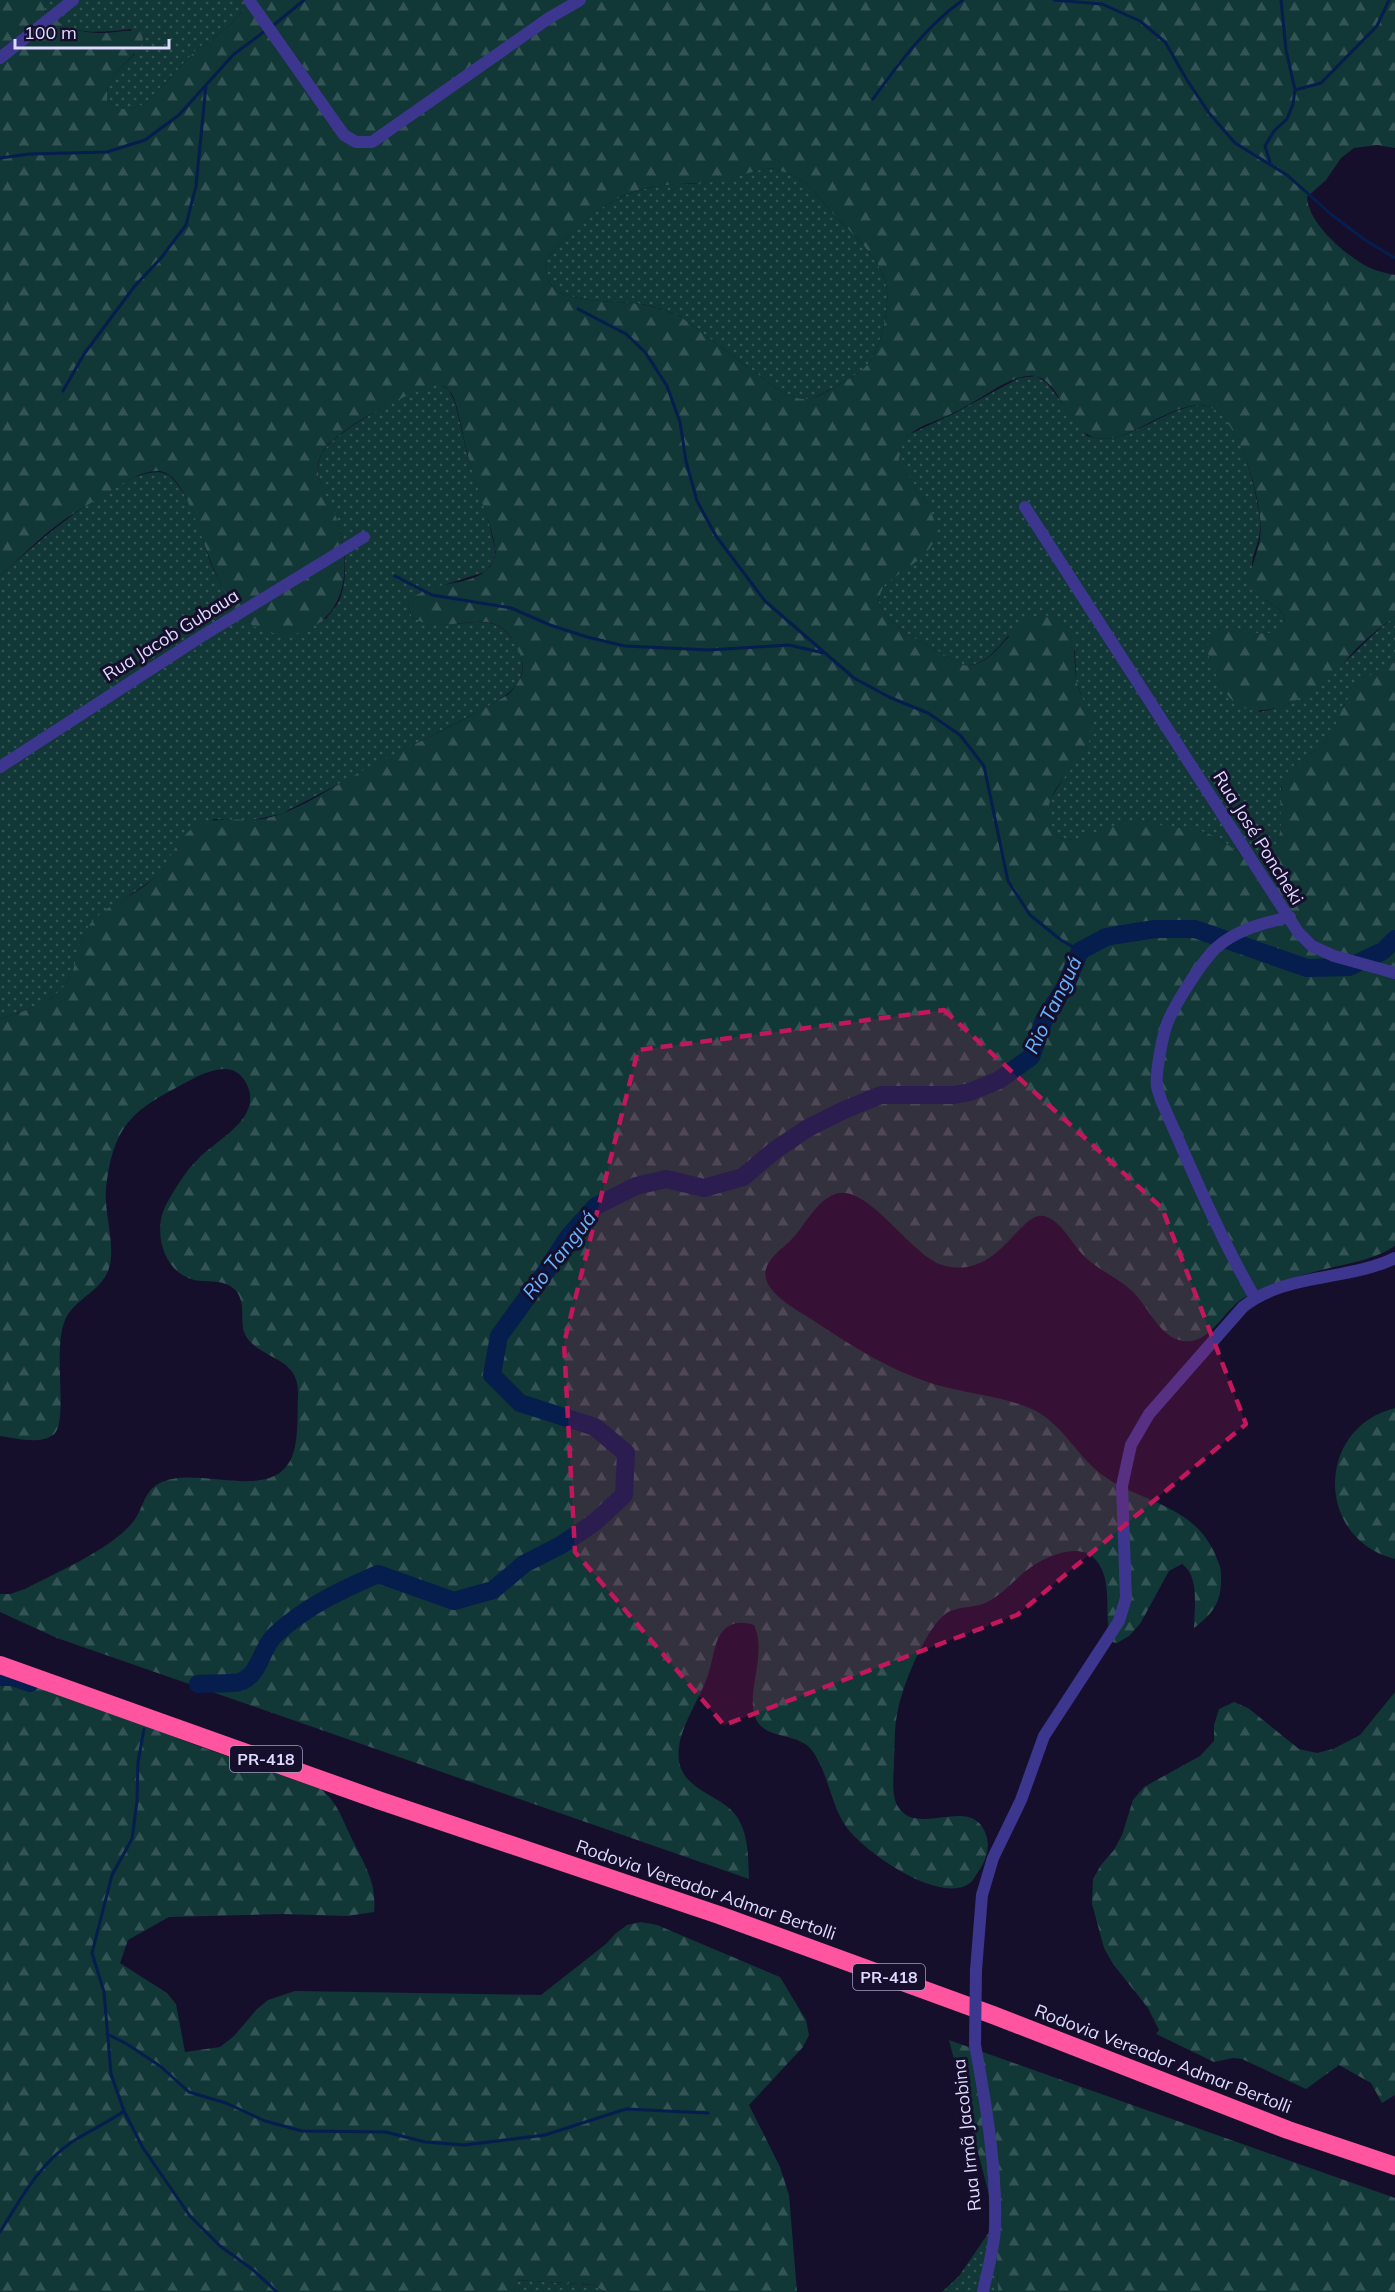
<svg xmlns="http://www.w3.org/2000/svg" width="1395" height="2292" font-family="Mulish,sans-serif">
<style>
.grass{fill:url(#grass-dots)}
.forest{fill:url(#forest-firs);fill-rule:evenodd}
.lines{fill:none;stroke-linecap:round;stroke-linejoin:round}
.stream{stroke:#061e4d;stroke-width:3}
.river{stroke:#061e4d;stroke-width:18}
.minor{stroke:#3d368e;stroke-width:12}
.highway{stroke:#ff55a0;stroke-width:18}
.minor-bridge{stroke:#3d368e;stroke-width:12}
.marked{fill:#c2185b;fill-opacity:0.2;stroke:#c2185b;stroke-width:4.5;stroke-dasharray:12 8;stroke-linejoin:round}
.labels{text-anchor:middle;stroke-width:6;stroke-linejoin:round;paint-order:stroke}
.shield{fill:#150f2c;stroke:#a29dc0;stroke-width:1.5}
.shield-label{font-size:16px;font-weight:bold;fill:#dfdaff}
.street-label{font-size:18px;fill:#dfdaff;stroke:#150f2c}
.water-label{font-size:20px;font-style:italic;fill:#68b4ff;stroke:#150f2c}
</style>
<defs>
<pattern id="grass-dots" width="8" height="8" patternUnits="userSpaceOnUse" patternTransform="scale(1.5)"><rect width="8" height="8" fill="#113737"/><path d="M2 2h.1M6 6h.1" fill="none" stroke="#335355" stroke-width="1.8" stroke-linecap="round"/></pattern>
<pattern id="forest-firs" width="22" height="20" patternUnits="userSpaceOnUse" patternTransform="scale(1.5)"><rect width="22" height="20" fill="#113737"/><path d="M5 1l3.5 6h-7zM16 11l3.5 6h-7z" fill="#335355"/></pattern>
</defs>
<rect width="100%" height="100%" fill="#150f2c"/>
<path class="grass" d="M47 0H245L242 12 227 28 197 49 145 104 131 109H118L107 100C107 77 120 69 135 54L131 29C99 33 68 37 44 10Z
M772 168C809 179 811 189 835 216 855 237 879 256 886 285 891 305 881 347 868 364 860 374 846 380 835 387 826 391 815 399 805 399 795 399 785 393 776 388L681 317C668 311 656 307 642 304 620 301 572 303 555 289 546 281 546 271 545 260 584 219 605 195 663 185 675 183 687 185 700 183 724 180 747 171 772 168Z
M1036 376 1047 383 1087 436C1093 437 1100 439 1106 439 1129 437 1157 418 1179 410 1188 407 1200 403 1210 407 1240 417 1258 493 1260 521 1262 540 1252 552 1252 566 1252 575 1255 585 1257 594L1280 610 1285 618 1283 628 1273 633 1263 634 1233 631 1259 712C1318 703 1351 650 1395 616V662L1344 705 1335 730 1321 747 1294 765 1281 788V828L1275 849 1262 859 1243 856 1219 838 1205 832 1173 829 1073 840 1059 838 1049 825 1047 809 1050 799 1062 781 1081 694 1076 681 1075 651 1008 636C996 650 983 667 964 665 937 649 887 631 878 600L884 585 897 574 928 505 902 467 899 460 902 442 910 434 953 414 1019 378Z
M439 384 449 390 455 402 467 453 489 523 495 549 494 561 485 572 419 593 408 603 412 618C421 620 430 623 439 624 464 627 491 612 510 636 516 643 520 651 522 661 525 687 505 696 485 708L281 814 248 821 214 819 152 880 96 918 82 939 73 973 61 991 40 1005 0 1019V576C23 555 142 446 172 478 193 500 200 533 210 561 216 576 223 589 230 603L326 619C330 613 336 607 339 601 350 575 345 539 334 515 327 498 313 476 320 458 325 442 354 425 368 416 389 403 415 387 439 384Z
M996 2222 998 2292H942L959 2276Z
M516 2280 594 2285 605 2292H514Z"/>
<path class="forest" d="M0 0H47L44 10C60 28 81 33 104 33 117 32 129 29 142 32L143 43C128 65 107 72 107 100L118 109H131L145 104 197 49 227 28 242 12 245 0H1395V148L1377 145 1354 148 1341 158 1326 180 1307 197C1308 223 1345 255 1368 267 1376 271 1386 273 1395 275V616C1382 626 1368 637 1356 649 1349 656 1343 665 1335 673 1315 693 1270 720 1241 707 1229 701 1222 686 1216 675 1210 665 1203 645 1212 636 1224 624 1255 636 1270 633 1275 632 1279 630 1283 627L1285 618 1280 610 1257 594 1249 578C1252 564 1258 552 1260 538 1265 508 1239 406 1201 405 1171 404 1130 440 1103 439 1064 436 1065 383 1035 376 1031 375 1021 377 1017 378 994 387 975 403 953 413 939 421 920 424 908 436 901 443 901 450 899 460L928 505 937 527V538L924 556 884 585 878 600C887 631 937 649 964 665 1000 669 1012 609 1051 616 1081 622 1072 663 1077 683 1082 704 1098 717 1090 739 1077 776 1027 796 1059 838L1073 840 1116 825 1140 822 1205 832 1219 838 1243 856 1262 859C1294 834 1273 810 1284 779 1290 762 1310 757 1321 746 1334 734 1336 721 1344 706 1354 684 1373 671 1395 662V1246C1370 1262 1342 1264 1314 1272 1290 1278 1268 1286 1247 1296 1223 1308 1210 1349 1179 1340 1160 1335 1148 1308 1135 1294 1120 1278 1099 1271 1084 1256 1072 1244 1061 1220 1044 1216 1019 1210 999 1282 942 1265 910 1255 865 1179 833 1195 814 1203 804 1228 789 1242 781 1249 769 1258 766 1269 760 1291 796 1309 811 1319 852 1346 890 1371 937 1385 968 1394 1004 1396 1034 1410 1061 1424 1074 1450 1095 1469 1133 1503 1191 1500 1215 1554 1218 1562 1221 1566 1221 1574 1222 1601 1215 1612 1194 1628 1194 1609 1200 1576 1182 1564L1169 1571 1140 1624 1129 1636 1117 1643 1112 1642C1102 1616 1115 1581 1095 1559 1079 1542 1046 1556 1030 1568 1014 1579 1005 1593 987 1602 974 1609 956 1605 944 1615 924 1632 903 1685 898 1710 894 1726 895 1744 894 1760 894 1774 891 1793 897 1805 916 1841 975 1790 987 1838 990 1851 984 1865 976 1875 974 1878 973 1881 970 1883 940 1906 861 1850 845 1825 830 1803 827 1766 809 1747 795 1734 771 1738 759 1724 741 1701 769 1656 754 1625 736 1619 722 1625 716 1644 713 1655 711 1665 708 1675 699 1702 675 1732 679 1761 684 1793 726 1795 739 1820 749 1838 748 1859 749 1879L57 1638 0 1612V1594H10L25 1589C57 1572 110 1550 133 1522 143 1510 143 1493 158 1484 195 1462 275 1507 293 1454 299 1436 297 1413 298 1394 299 1357 265 1361 247 1338 237 1323 249 1301 233 1288 223 1279 207 1283 194 1280 162 1272 152 1229 167 1203 176 1187 185 1172 198 1159 218 1138 266 1117 245 1081 238 1070 229 1067 216 1070 201 1073 187 1082 174 1089 135 1110 118 1124 109 1168 107 1179 105 1190 106 1202 107 1221 115 1250 109 1268 102 1291 76 1298 66 1318 51 1347 70 1423 53 1435 39 1445 15 1438 0 1436V1019C29 1009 65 1000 74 967 78 952 81 936 90 924 106 904 134 897 153 879 167 866 174 845 188 832 212 811 242 825 271 817 304 808 333 786 364 770 412 745 462 722 509 694 521 681 527 669 519 652 499 601 462 632 425 623 421 622 416 619 412 618L408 603C411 599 415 595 420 593 442 580 478 586 492 564 495 559 496 554 495 548 493 533 487 517 482 502 474 477 466 451 461 425 458 415 457 399 449 390 441 381 430 386 420 390 395 400 330 432 320 457 312 477 329 499 336 517 351 561 351 617 298 633 288 636 278 634 267 632 203 615 202 473 158 471 141 471 123 483 109 492 94 501 78 510 64 520 41 536 21 557 0 576ZM772 168C809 179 811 189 835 216 855 237 879 256 886 285 891 305 881 347 868 364 860 374 846 380 835 387 826 392 815 399 805 399 795 399 785 393 776 388L681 317C668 311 655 307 641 304 619 301 572 303 555 289 546 281 546 271 545 260 582 221 611 190 667 185 683 183 698 184 713 182 733 179 752 170 772 168Z
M1395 1408V1559C1315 1539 1315 1428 1395 1408Z
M0 1669 198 1746 321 1789C338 1803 343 1821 353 1841 365 1865 377 1884 374 1912L347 1916 281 1914 169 1917 128 1940 120 1963 167 1993 176 2004 185 2052 220 2047 234 2036 257 2009 268 2000 295 1991 541 1995 606 1944 615 1934 627 1925 641 1922 657 1925 780 1977 806 2020 809 2035 803 2047 749 2105 780 2167 789 2195 797 2292H605L594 2285 517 2280 514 2292H0Z
M1395 1692V2095L1382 2103 1371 2083 1339 2065 1306 2089 1242 2059 1233 2058 1214 2062 1156 2034 1159 2030 1148 2008 1113 1964 1104 1948 1092 1904 1093 1879 1101 1865 1114 1850 1122 1835 1133 1800 1144 1787 1200 1756 1214 1741V1725L1219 1709 1234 1702 1248 1708 1299 1749 1317 1753 1333 1749 1360 1735Z
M949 2040 1395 2198V2292H998L996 2222Z"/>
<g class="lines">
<path class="stream" d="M1054 0 1102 4 1140 21 1165 42 1187 80 1209 113 1235 143 1287 175 1332 215 1365 240 1395 258
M275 24 304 0
M1295 90 1321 83 1377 26 1389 0
M873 99C899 63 927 25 963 0
M0 158 29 154 107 152 145 140 179 115 233 55 265 31
M1270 162 1265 146 1274 131 1287 119 1293 104 1295 90 1286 50 1281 0
M578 309 626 334 645 352 667 386 680 422 686 461 697 501 716 536 765 601 854 678 889 697 928 713 960 735 984 766 1008 881 1030 915 1061 940 1080 951
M63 391 84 354 134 287 161 258 186 225 196 186 206 85
M395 576 432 595 511 608 550 625 587 637 625 646 709 650 789 645 824 653
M144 1729 138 1762 137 1801 132 1839 112 1875 92 1953 104 1992 111 2074 124 2111 143 2148 190 2216 220 2246 252 2269 277 2292
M107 2034 127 2044 160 2066 189 2092 226 2103 265 2121 302 2131 386 2132 425 2142 465 2145 545 2135 626 2109 708 2113
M0 2232C20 2200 39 2164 72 2142 89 2131 107 2123 124 2111"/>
<path class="river" d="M0 1677H12L30 1683
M198 1684C207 1683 233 1684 240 1682 260 1675 261 1648 275 1635 305 1607 341 1590 378 1574L454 1601 493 1590 524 1564 561 1545 595 1522 624 1495 626 1453 595 1427 520 1403 492 1375 499 1336 547 1270 568 1237 596 1206 636 1186 666 1179 704 1188 743 1177 775 1150 808 1128 844 1110 881 1095H954L970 1092 999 1080 1031 1057 1044 1020 1065 987 1080 951 1106 937 1117 935 1155 929H1195L1307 968 1349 967 1383 951 1395 939"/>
<path class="minor" d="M249 0 344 135 356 142H372L549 18 580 0
M0 58 73 0
M1025 507 1298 932 1312 946 1334 956 1395 973
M0 767 202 636 364 537
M1255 1298C1218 1234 1191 1168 1161 1100 1160 1096 1158 1091 1157 1087 1155 1074 1163 1031 1169 1019 1177 1001 1201 963 1215 949 1235 930 1263 923 1290 917
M976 1970 982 1895 993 1858 1021 1800 1044 1736 1119 1621 1126 1598 1122 1486 1131 1445 1149 1414 1243 1307C1285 1273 1348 1281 1395 1258
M975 2045C986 2103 997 2170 995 2228 994 2249 987 2272 983 2292"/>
<path class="highway" d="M0 1665 378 1800 719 1915 993 2015 1288 2130 1395 2166"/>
<path class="minor-bridge" d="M975 2045 976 1970"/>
</g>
<path class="marked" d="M944 1010 1162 1208 1246 1424 1017 1615 724 1725 575 1552 564 1343 638 1050Z"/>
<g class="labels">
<g class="shield">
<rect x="230" y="1746" width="72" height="26" rx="4.5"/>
<rect x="853" y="1964" width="72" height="26" rx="4.5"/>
</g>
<g class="shield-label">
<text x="266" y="1765">PR-418</text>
<text x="889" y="1983">PR-418</text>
</g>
<g class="street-label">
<text transform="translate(171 635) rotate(-32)" y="6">Rua Jacob Gubaua</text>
<text transform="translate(1258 838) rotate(58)" y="6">Rua José Poncheki</text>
<text transform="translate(706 1890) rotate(19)" y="6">Rodovia Vereador Admar Bertolli</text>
<text transform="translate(1163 2059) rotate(21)" y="6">Rodovia Vereador Admar Bertolli</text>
<text transform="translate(967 2135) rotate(-96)" y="6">Rua Irmã Jacobina</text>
</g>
<g class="water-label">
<text transform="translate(1053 1005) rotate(-64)" y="7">Rio Tanguá</text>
<text transform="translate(559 1255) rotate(-52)" y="7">Rio Tanguá</text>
</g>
</g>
<path d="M15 39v9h154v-9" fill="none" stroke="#dfdaff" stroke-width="3"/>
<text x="24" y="39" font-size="18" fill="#dfdaff" stroke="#150f2c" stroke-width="4.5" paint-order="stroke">100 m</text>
</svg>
